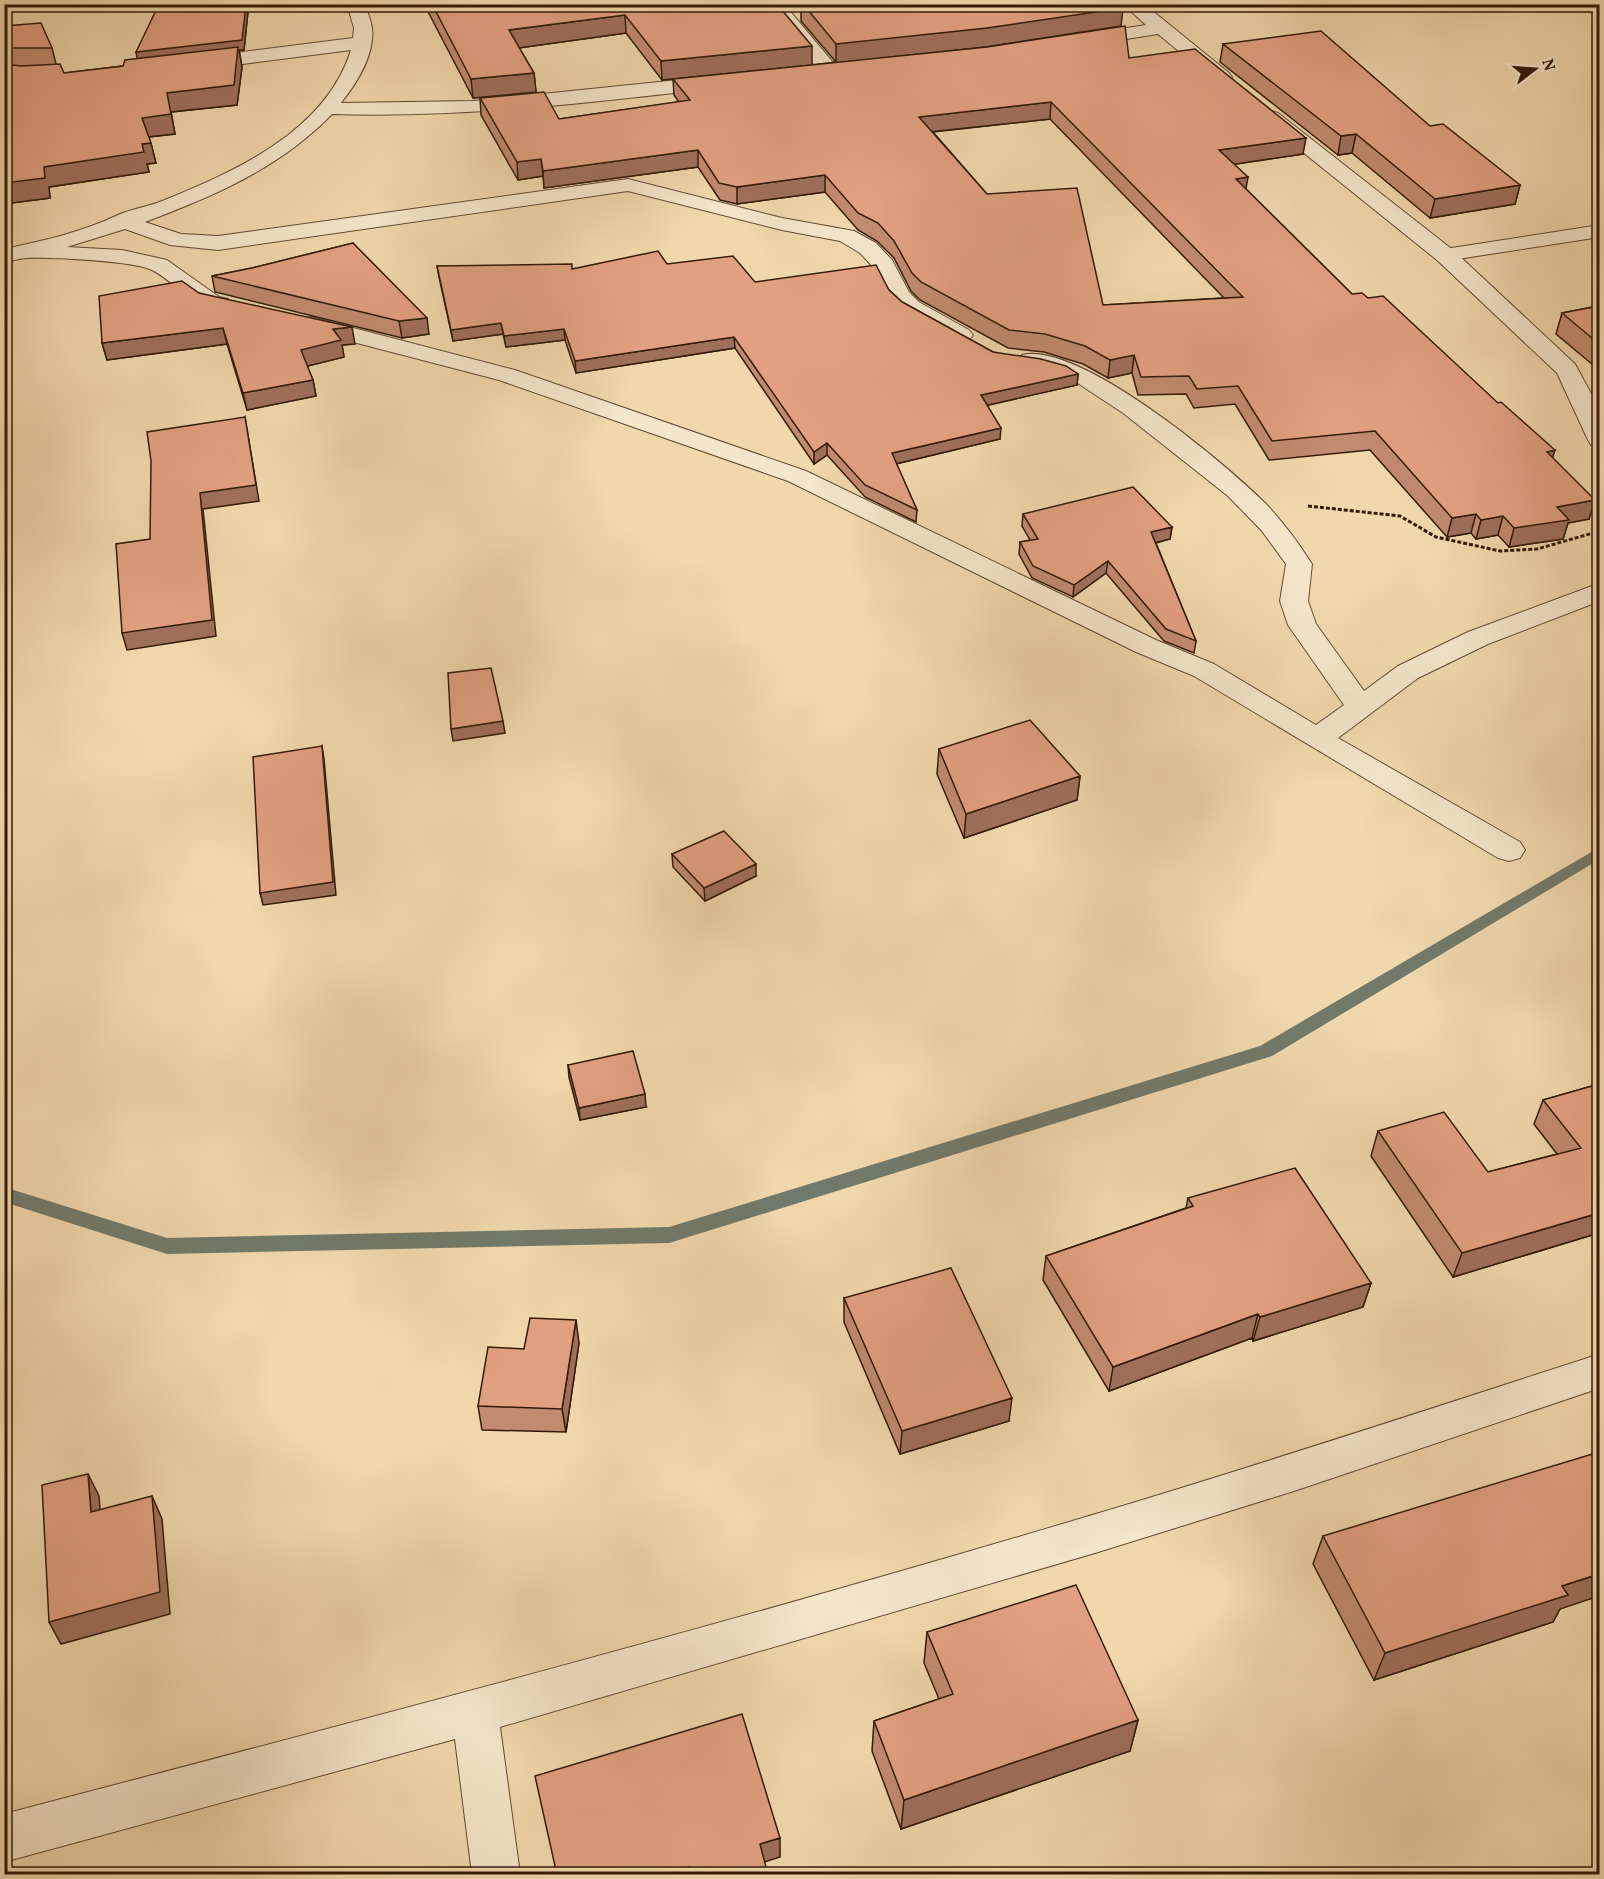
<svg xmlns="http://www.w3.org/2000/svg" width="1604" height="1879" font-family="Vollkorn,serif">
<style>
.lines{fill:none;stroke-linecap:round;stroke-linejoin:round}
.stream{fill:#717a6a;fill-rule:evenodd}
.service-casing{stroke:#624a32;stroke-width:2}
.minor-casing{stroke:#624a32;stroke-width:2}
.path{stroke:#331b09;stroke-width:3;stroke-dasharray:4 2;stroke-linecap:butt}
.service{fill:#f5e5c9;fill-rule:evenodd}
.minor{fill:#f5e5c9;fill-rule:evenodd}
.wall{fill:#c28a6f;stroke:#331b09;stroke-width:1.5;fill-rule:evenodd}
.shaded-wall{fill:#9e705a;stroke:#331b09;stroke-width:1.5}
.building{fill:#e1a081;stroke:#331b09;stroke-width:1.5;fill-rule:evenodd}
</style>
<rect width="100%" height="100%" fill="#f0d7ac"/>
<filter id="stains"><feTurbulence type="fractalNoise" baseFrequency=".00333" numOctaves="4"/><feColorMatrix values="0 0 0 0 .2 0 0 0 0 .09 0 0 0 0 .02 0 0 0 .5 -.17"/></filter>
<radialGradient id="worn" r=".72"><stop offset=".6" stop-color="#630" stop-opacity="0"/><stop offset="1" stop-color="#630" stop-opacity=".3"/></radialGradient>
<g class="lines">
<path class="stream" d="M1600 847V859L1272 1056 669 1243 167 1254 4 1202V1187L167 1238 669 1227 1260 1046Z"/>
<defs>
<path id="service" d="M1600 225V237L1445 261 1438 259 1435 255 1438 251 1445 249Z"/>
<path id="minor" d="M347 4H365C367 12 371 20 372 28 375 54 357 83 341 103L473 101 717 76 727 82 717 88C589 103 461 118 332 114 280 168 214 196 145 222L181 234 218 236 628 179 782 218 854 231 876 243 892 260 909 292 919 302 969 330 973 335 969 340H953L903 312 888 295 874 268 860 253 840 241 782 230 628 191 218 250 170 245 125 229 67 247 122 250 167 260 219 297 228 299 231 304 228 309C197 316 177 282 152 270 133 261 51 257 27 258 20 258 12 261 4 262V249C42 241 83 232 118 215 129 210 145 207 157 203 232 173 325 133 351 50L196 70 187 64 196 58 353 38 354 28Z
M765 4H784L836 66 839 70 836 74H822Z
M1123 4H1144L1229 73 1232 77 1229 81H1215L1158 34 1082 46 1075 44 1073 40 1075 36 1146 25Z
M1271 111 1278 113 1453 250 1575 364 1600 410V447L1591 445 1588 440 1557 373 1437 260 1264 121 1261 117 1264 113Z
M311 317 515 370 806 471 1156 640 1214 664 1316 725 1344 705 1288 625 1280 601 1286 564 1262 531 1228 496 1123 413 1076 382 1046 370 1022 365 1018 360 1022 355C1079 341 1224 462 1265 503 1283 522 1298 542 1312 564L1308 601 1316 624 1364 691 1398 666 1468 632 1600 583V601L1488 644 1418 678 1338 738 1520 842 1525 850 1520 858 1509 861 1498 858 1194 676 1136 652 788 481 499 380 303 329 299 324 303 319Z
M1600 1354V1388L1294 1491 1095 1553 500 1727 520 1874H472L455 1739 4 1862V1814C370 1718 736 1622 1099 1513 1266 1463 1433 1408 1600 1354Z"/>
</defs>
<use href="#service" class="service-casing"/>
<use href="#minor" class="minor-casing"/>
<path class="path" d="M1308 506 1400 516 1436 537 1500 551 1537 549 1600 531"/>
<use href="#service" class="service"/>
<use href="#minor" class="minor"/>
</g>
<path class="wall" d="M424 4H777L812 65 836 62 801 21V4H1122L1121 26 1129 58 1303 154 1234 164 1246 189 1352 294 1552 457 1589 519 1568 523 1563 539 1509 547 1498 535 1476 539 1471 533 1447 537 1370 450 1269 460 1235 404 1194 408 1186 394 1138 395 1132 373 1108 378 1083 364 1044 352 1008 348 920 300 911 291 894 258 877 241 858 230 825 192 737 204 720 200 698 167 544 188 543 176 518 180 481 115 480 98 559 119 679 102 674 95 673 79 756 71 662 80 626 33 519 48 534 73 536 92 473 98ZM1090 31 987 47H986ZM1050 119 1224 298 1103 305 987 194 933 132Z
M248 11 244 50H239L242 67 237 105 171 112 175 134 149 137 156 163 147 164 149 172 49 187 50 198 4 204V26L52 48 56 64 64 73 123 66Z
M1223 44 1430 126 1520 185 1515 204 1430 218 1352 153 1338 155 1220 62Z
M353 243 429 334 402 338 215 292 212 276 252 268Z
M667 264 755 282 889 290 902 302 993 352 1078 374 1077 385 987 405 1000 439 896 464 917 510 916 522 865 497 827 455 814 464 735 348 576 373 565 340 506 347 503 334 453 341 439 277 437 266 572 269Z
M199 293 355 344 342 345 344 357 307 366 313 380 316 396 247 410 227 344 107 360 102 343Z
M1599 306V370L1556 334 1562 313Z
M1023 514 1172 527 1170 539 1156 543 1196 641 1194 653 1164 641 1106 573 1073 597 1032 578 1019 554 1020 542 1030 540 1022 526Z
M939 749 1080 776 1077 800 964 838 937 774Z
M672 854 756 876 705 901 673 867Z
M568 1065 646 1107 580 1120 569 1077Z
M1599 1084V1233L1453 1277 1371 1156 1378 1131 1488 1172 1557 1154 1534 1124 1543 1100Z
M1188 1198 1371 1283 1363 1307 1253 1341 1252 1338 1109 1391 1043 1280 1046 1256 1186 1208Z
M844 1298 1009 1421 900 1454 844 1322Z
M579 1343 566 1432 482 1430 478 1406 524 1349Z
M1323 1536 1560 1609 1553 1622 1374 1680 1313 1564Z
M927 1632 1138 1720 1130 1751 901 1829 872 1751 874 1721 939 1699 924 1663Z"/>
<path class="shaded-wall" d="M246 4H247L248 11 244 50H239L242 67 237 105 171 112 175 134 147 137 142 118 138 63 136 52Z
M1123 8 1121 26 986 47 836 63V44Z
M625 15 626 33 511 49 509 30Z
M812 46V65L662 80 661 61Z
M534 73 536 92 473 98 471 79Z
M1051 102 1050 119 919 133V117Z
M1356 134 1352 153 1338 155 1341 136Z
M1306 138 1303 154 1216 167 1219 150Z
M151 143 156 163 147 164 149 172 49 187 50 198 4 204V183L44 167 142 144Z
M698 150V167L544 188 543 171Z
M541 159 543 176 518 180 517 162Z
M825 175V192L737 204V187Z
M1248 177 1245 194 1236 179Z
M1520 185 1515 204 1430 218 1435 199Z
M427 318 429 334 402 338 399 321Z
M501 323 503 334 453 341 451 330Z
M352 327 355 344 342 345 344 357 304 367 301 350 333 329Z
M223 328 227 344 107 360 102 343Z
M564 329 565 340 506 347 504 336Z
M734 337 735 348 576 373 575 361Z
M1134 355 1132 373 1108 378 1110 360Z
M1078 374 1077 385 980 407 981 395Z
M313 380 316 396 247 410 243 393Z
M245 417 259 501 203 509 216 636 127 650 122 633 200 493Z
M1001 428 1000 439 891 465 892 453Z
M827 443V455L814 464V452Z
M1555 450 1549 469 1547 452Z
M1595 500 1589 519 1568 523 1563 539 1509 547 1514 528 1557 507Z
M1476 514 1471 533 1447 537 1452 518Z
M1503 516 1498 535 1476 539 1481 520Z
M1172 527 1170 539 1150 544 1151 532Z
M1108 561 1106 573 1073 597 1074 585Z
M503 721 505 733 453 741 451 729Z
M322 746 324 759 336 895 263 905 260 893Z
M1080 776 1077 800 964 838 966 814Z
M756 864V876L705 901 704 888Z
M645 1094 646 1107 580 1120 579 1108Z
M1599 1213V1233L1453 1277 1462 1253Z
M1371 1283 1363 1307 1253 1341 1260 1317Z
M1258 1314 1252 1338 1109 1391 1113 1367Z
M576 1320 579 1343 566 1432 562 1409Z
M1012 1398 1009 1421 900 1454 902 1431Z
M88 1474 99 1496 102 1534 91 1512Z
M152 1496 162 1519 170 1614 61 1644 49 1622Z
M1599 1574V1596L1560 1609 1553 1622 1374 1680 1385 1653 1562 1586Z
M1138 1720 1130 1751 901 1829 904 1800Z
M780 1838V1857L761 1863 760 1844Z
M689 1867V1875H665Z"/>
<path class="building" d="M159 4H246L242 40 136 52Z
M432 4H777L812 46 661 61 625 15 509 30 534 73 471 79Z
M803 4H1122L1123 8 987 28 836 44Z
M41 23 52 48H4V26Z
M1125 26 1129 58 1195 49 1306 138 1219 150 1248 177 1236 179 1352 294 1362 293 1368 298 1383 296 1498 403 1501 402 1555 450 1547 452 1595 500 1557 507 1569 520 1514 528 1503 516 1481 520 1476 514 1452 518 1375 431 1272 441 1238 386 1197 389 1189 376 1141 377 1134 355 1110 360 1085 346 1045 334 1009 330 921 282 912 273 894 241 878 223 858 213 825 175 737 187 719 183 698 150 543 171 541 159 517 162 480 98 544 92 559 119 690 100 673 79 987 47ZM1051 102 1243 297 1103 305 1077 188 987 194 919 117Z
M1321 31 1430 126 1443 124 1520 185 1435 199 1356 134 1341 136 1223 44Z
M238 47 234 85 167 93 171 114 142 118 151 143 142 144 144 152 44 167 45 178 4 183V64L21 66 60 64 64 73 123 66 125 60Z
M353 243 427 318 399 321 212 276 252 268Z
M658 251 667 264 733 256 755 282 876 265 889 290 902 302 993 352 1041 359 1066 366 1078 374 981 395 1001 428 892 453 917 510 865 485 827 443 814 452 734 337 575 361 564 329 504 336 501 323 451 330 437 266 572 264V269Z
M182 281 199 293 352 327 333 329 341 340 301 350 313 380 243 393 223 328 102 343 99 296Z
M1599 306V344L1562 313Z
M245 417 256 485 200 493 212 620 122 633 116 544 150 539 151 461 147 432Z
M1133 487 1172 527 1151 532 1196 641 1166 629 1108 561 1074 585 1033 566 1020 542 1038 539 1023 514Z
M491 668 503 721 451 729 448 673Z
M1030 720 1080 776 966 814 939 749Z
M322 746 333 882 260 893 253 757Z
M724 831 756 864 704 888 672 854Z
M633 1051 645 1094 579 1108 568 1065Z
M1599 1084V1213L1462 1253 1378 1131 1444 1112 1488 1172 1581 1148 1543 1100Z
M1295 1168 1371 1283 1260 1317 1258 1314 1113 1367 1046 1256 1193 1206 1188 1198Z
M951 1268 1012 1398 902 1431 844 1298Z
M530 1318 576 1320 562 1409 478 1406 488 1347 524 1349Z
M1599 1452V1574L1562 1586 1568 1595 1385 1653 1323 1536Z
M88 1474 91 1512 152 1496 160 1592 49 1622 42 1485Z
M1076 1585 1138 1720 904 1800 874 1721 953 1694 927 1632Z
M742 1714 780 1838 760 1844 768 1875H690L689 1867 665 1875H557L535 1776Z"/>
<rect width="1604" height="1879" fill="none" stroke="#f0d7ac" stroke-width="24"/>
<rect x="6" y="6" width="1592" height="1867" fill="none" stroke="#331b09" stroke-width="3"/>
<rect x="12" y="12" width="1580" height="1855" fill="none" stroke="#331b09" stroke-width="1.5"/>
<g transform="translate(1535 69) rotate(73)" stroke="#f5e5c9" stroke-width="4.5" paint-order="stroke">
<path d="M0-4.5L10 22L0 15L-10 22Z" fill="#331b09"/>
<text y="-9" font-size="16" font-weight="bold" text-anchor="middle" fill="#331b09">N</text>
</g>
<rect width="100%" height="100%" filter="url(#stains)"/>
<rect width="100%" height="100%" fill="url(#worn)"/>
</svg>
